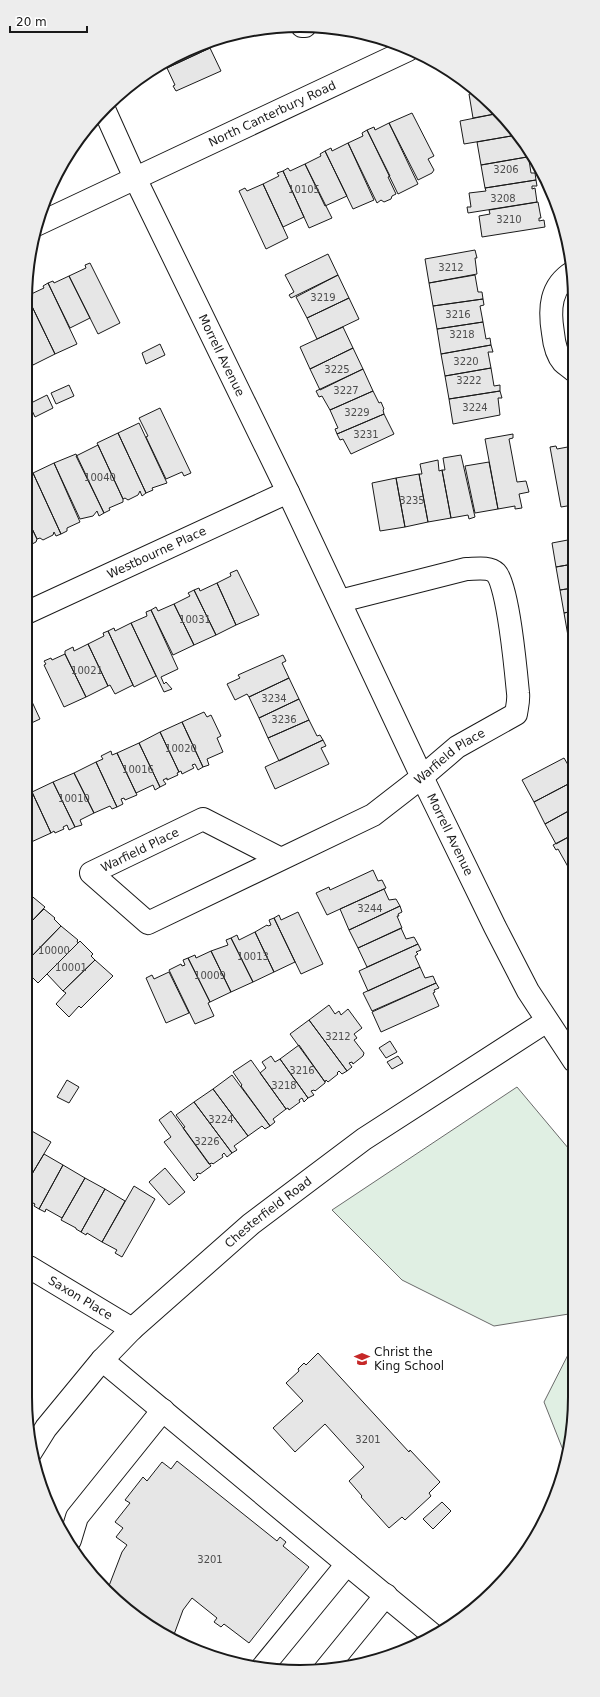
<svg xmlns="http://www.w3.org/2000/svg" width="600" height="1697" font-family="'DejaVu Sans',sans-serif">
<style>
.green{fill:#e0efe3;stroke:#6a6a6a}
.building{fill:#e6e6e6;stroke:#1a1a1a}
.lines{fill:none;stroke-linecap:round;stroke-linejoin:round}
.minor-casing{stroke:#1a1a1a;stroke-width:24}
.minor{stroke:#fff;stroke-width:22}
.labels{text-anchor:middle;stroke-width:3;stroke-linejoin:round;paint-order:stroke}
.number-label{font-size:10px;fill:#4d4d4d}
.street-label{font-size:12px;fill:#1a1a1a;stroke:#fff}
.poi-label{font-size:12px;fill:#1a1a1a;stroke:#fff;text-anchor:start}
.rim{fill:none;stroke:#1a1a1a;stroke-width:2}
</style>
<rect width="100%" height="100%" fill="#fff"/>
<path class="green" d="M517 1087 574 1155 575 1313 494 1326 402 1280 332 1210Z
M575 1341V1397L567 1460 544 1402Z"/>
<path class="building" d="M207 41 210 48 167 68 164 61Z
M210 48 221 71 176 91 173 86 175 85 167 68Z
M476 93 500 113 473 118 469 94Z
M412 113 434 156 428 159 434 170 432 173 418 180 389 123Z
M500 113 507 119 517 135 464 144 460 121Z
M389 123 418 184 398 194 367 130 374 127 375 130Z
M367 130 390 176 388 177 396 194 392 196 391 199 384 202 381 200 377 203 348 143 363 136 362 133Z
M517 135 528 150 527 157 481 165 477 142Z
M348 143 374 200 353 209 325 151 331 148 332 151Z
M325 151 347 196 325 206 305 164 321 156 320 154Z
M527 157 529 160 531 173H535L536 180 485 188 481 165Z
M305 164 332 218 309 228 283 171 288 168 290 171Z
M283 171 304 217 283 227 263 184 279 176 277 173Z
M536 180 537 186H532V189L535 188 537 202 468 213 467 207H471L469 193 486 191 485 188Z
M263 184 288 238 266 249 239 191 245 188 247 191Z
M538 202 541 218H539V221L544 220 545 227 482 237 479 216 490 214 489 210Z
M475 250 477 258H475L477 274 429 283 425 259Z
M328 254 338 275 291 298 289 295 294 292 285 275Z
M90 263 120 323 98 334 69 276 86 268 85 265Z
M338 275 349 298 307 318 296 297Z
M475 275 478 292H482L483 299 433 306 429 283Z
M69 276 90 318 70 328 48 283 53 281 54 283Z
M48 283 77 344 55 354 27 296 44 288 43 286Z
M27 296 55 354 33 365 25 348V300Z
M349 298 359 319 317 339 307 318Z
M483 299 484 305 480 306 483 322 437 329 433 306Z
M483 322 486 339 490 338 491 345 441 354 437 329Z
M343 327 353 348 310 369 300 347Z
M160 344 165 355 146 364 142 353Z
M491 345 493 352H488L491 368 445 376 441 354Z
M25 348 33 365 25 369Z
M353 348 363 369 320 390 310 369Z
M491 368 494 386 500 385V391L449 399 445 376Z
M363 369 373 391 330 410 322 396 319 397 316 391Z
M69 385 74 396 56 404 51 393Z
M373 391 379 403 381 402 384 409 383 410 384 414 337 434 335 429 338 428 330 410Z
M500 391 502 398H498L500 415 453 424 449 399Z
M47 395 53 408 35 417 29 404Z
M160 408 191 473 184 476 182 472 166 479 146 437 148 436 139 418Z
M384 414 394 434 351 454 343 439 340 440 337 434Z
M139 423 167 483 152 488 153 490 146 493 118 433Z
M118 433 146 493 142 496 140 491 138 495 128 500 125 498 123 499 97 443Z
M513 434V438L509 439 517 482 526 481 529 492 519 494 522 508 515 509V506L498 509 485 439Z
M98 445 123 499V502L109 508 110 510 104 513 76 456Z
M556 446 557 449 573 446V505L561 507 550 447Z
M76 454 104 513 99 516 97 511 93 516 80 519 54 463Z
M461 455 475 517 469 519 468 515 451 518 442 470H445L443 458Z
M438 460 439 471 442 470 451 518 428 522 419 474H422L420 464Z
M489 462 498 509 475 513 465 466Z
M54 463 80 522 67 528V531L61 534 33 473Z
M33 473 61 534 56 536 54 532 53 535 43 540 40 538 37 539 26 516V477Z
M419 474 428 522 405 527 396 478Z
M396 478 405 527 380 531 372 483Z
M26 516 37 539 36 542 26 547Z
M573 539V564L556 567 552 543Z
M573 564V588L560 590 556 567Z
M237 570 259 615 236 625 217 583 231 576 230 573Z
M217 583 236 625 216 635 194 590 199 588 200 591Z
M573 588V611L564 613 560 590Z
M194 590 216 635 194 645 174 604 190 596 188 593Z
M174 604 194 645 173 655 151 610 156 607 158 611Z
M151 610 178 669 161 677 164 684 166 682 172 689 164 692 131 623 147 616 146 612Z
M573 611V635L568 636 564 613Z
M131 623 156 676 134 687 108 631 114 628 115 631Z
M108 631 133 685 115 694 110 685 108 686 88 644 104 636 103 633Z
M573 635V660H572L568 636Z
M88 644 108 686 86 697 65 654V651L73 647 74 651Z
M65 654 86 697 64 707 44 665 46 664 44 661 51 658 52 660Z
M283 655 286 661 282 663 289 678 249 697 247 694 235 700 227 684 240 678 238 675Z
M289 678 299 699 259 718 249 697Z
M27 691 40 719 27 725Z
M299 699 309 720 268 738 259 718Z
M204 712 207 717 211 715 221 736 217 738 223 752 207 759 209 765 203 767 182 722Z
M309 720 317 736 320 735 323 740 279 761 268 738Z
M182 722 203 767 198 770 195 764 192 765 194 768 182 774 181 771 179 772 160 732Z
M160 732 179 772 177 773 178 775 167 780V778L163 780 166 784 160 787 139 743Z
M323 740 326 746 321 748 329 764 275 789 265 767Z
M139 743 160 787 155 790 153 785 136 793 117 753Z
M111 751 112 755 117 753 137 795 125 800 124 798 121 799 123 804 117 807 96 762 103 759 101 756Z
M564 758 574 775V781L534 802 522 780Z
M96 762 117 807 112 809 110 806 94 813 74 773Z
M74 773 94 813 80 820 82 825 75 827 53 782Z
M574 781V808L545 824 534 802Z
M53 782 75 827 69 830 67 825 63 827 64 829 55 833 54 831 51 833 32 792Z
M32 792 51 833 29 843 27 839V794Z
M574 808V834L556 844 545 824Z
M574 834V862L567 865 558 849 556 850 553 845Z
M574 862V878L567 865Z
M373 870 378 881 382 880 386 888 327 915 316 893 329 887 330 890Z
M384 889 389 900 396 899 400 906 349 930 340 909Z
M28 893 45 907 28 925Z
M400 906 402 912 398 914 399 916H397L402 928 358 948 349 930Z
M44 909 55 918 54 919 61 926 30 958H28V925Z
M298 912 323 964 301 974 274 918 279 915 281 920Z
M274 918 295 962 274 972 255 932 267 925 268 926 271 925 269 920Z
M61 926 78 940 77 941 78 943 38 983 28 973V960Z
M401 928 406 939 414 937 418 944 367 967 358 948Z
M255 932 274 972 253 982 231 938 237 935 239 940Z
M231 938 253 982 231 992 211 951 228 945 226 940Z
M80 941 93 954 91 956 95 960 63 991 47 974Z
M418 944 421 950 416 952 418 954 415 956 420 967 368 991 359 971Z
M211 951 231 992 210 1002 188 958 195 955 196 958Z
M188 958 210 1002 208 1003 214 1016 195 1024 169 970 181 964 182 966 185 965 183 960Z
M95 960 113 976 81 1008 79 1006 69 1017 56 1004 66 993 63 991Z
M420 967 425 978 433 976 436 983 372 1011 363 993Z
M169 972 189 1013 166 1023 146 978 152 975 154 979Z
M436 983 439 988 434 990 435 992 433 993 439 1006 381 1032 372 1012Z
M329 1005 335 1014 339 1011 341 1015 348 1009 362 1028 354 1034 357 1038 354 1040 364 1053 363 1056 353 1064 352 1062 349 1063 352 1067 347 1071 309 1020Z
M309 1020 347 1071 342 1074 339 1071 337 1073 338 1074 328 1082 326 1080 325 1082 290 1034Z
M390 1041 397 1052 386 1058 379 1048Z
M299 1045 325 1082V1083L315 1091 314 1090 311 1091 314 1095 308 1098 280 1059Z
M271 1056 275 1062 280 1059 308 1098 304 1102 302 1098 299 1100 300 1102 289 1110 288 1108 286 1109 260 1073 266 1068 262 1062Z
M398 1056 403 1063 392 1069 387 1062Z
M251 1060 286 1109 273 1119 275 1122 270 1126 241 1086 242 1085 233 1072Z
M232 1075 270 1126 265 1129 262 1126 248 1136 213 1089Z
M67 1080 79 1087 69 1103 57 1097Z
M213 1089 248 1136 234 1146 237 1150 232 1153 194 1102Z
M194 1102 232 1153 227 1157 224 1153 222 1155 223 1157 213 1164 212 1163 209 1164 183 1128 185 1127 176 1115Z
M171 1111 211 1166 200 1174 199 1173 196 1174 198 1177 194 1181 164 1142 171 1137 159 1120Z
M30 1130 51 1142 29 1179V1131Z
M44 1154 63 1165 39 1209 34 1206 35 1204 29 1201V1179Z
M63 1165 85 1178 62 1218 46 1209 45 1212 39 1209Z
M165 1168 185 1192 169 1205 149 1182Z
M85 1178 105 1189 81 1232 76 1229V1228L61 1220Z
M134 1186 155 1199 122 1257 115 1253 117 1250 102 1242Z
M105 1189 125 1201 102 1242 87 1233 86 1235 81 1232Z
M318 1353 409 1452 410 1450 440 1482 429 1493 431 1496 405 1520 402 1517 389 1528 361 1497 362 1496 349 1481 364 1467 325 1424 295 1452 273 1428 303 1401 286 1383 299 1371 298 1369 304 1363 306 1365Z
M177 1461 277 1541 280 1537 286 1542 283 1546 309 1567 249 1643 224 1624 221 1627 214 1622 217 1618 192 1598 183 1610 172 1640 133 1615 107 1591 122 1552 127 1545 116 1537 123 1528 115 1522 130 1503 125 1500 143 1477 147 1481 162 1462 171 1469Z
M442 1502 451 1511 433 1529 423 1519Z"/>
<g class="lines">
<defs>
<g id="minor">
<path d="M302 26H305"/>
<path id="s1" d="M104 109 135 178 288 492 422 777 495 927 528 991 574 1061"/>
<path id="s2" d="M36 225 408 50"/>
<path d="M573 272C550 286 549 309 553 333 554 343 556 354 563 362 566 365 570 367 573 370"/>
<path id="s3" d="M26 613 288 492"/>
<path id="s4" d="M281 859 203 819 91 873 148 923 373 815 422 777 457 747 516 714C517 707 519 700 518 693 516 672 508 585 496 573 489 566 475 569 466 569L340 601"/>
<path id="s5" d="M29 1267 132 1329"/>
<path d="M102 1360 347 1564 433 1635"/>
<path id="s6" d="M31 1452 46 1428 102 1360 132 1329 251 1224 364 1139 547 1021"/>
<path d="M70 1540 77 1517 163 1410"/>
<path d="M261 1669 347 1564"/>
<path d="M325 1670 386 1595"/>
</g>
</defs>
<use href="#minor" class="minor-casing"/>
<use href="#minor" class="minor"/>
</g>
<defs>
<symbol id="school-bare" viewBox="-9 -9 18 18"><path d="M0-5L7-2L0 1L-7-2ZM-4 1L0 2.5L4 1V4Q0 6-4 4Z" fill="#c62828" stroke="#fff" stroke-width="2.5" paint-order="stroke"/></symbol>
</defs>
<g fill-rule="evenodd">
<use href="#school-bare" x="351" y="1348" width="22" height="22"/>
</g>
<g class="labels">
<g class="number-label">
<text x="506" y="173">3206</text>
<text x="304" y="193">10105</text>
<text x="503" y="202">3208</text>
<text x="509" y="223">3210</text>
<text x="451" y="271">3212</text>
<text x="323" y="301">3219</text>
<text x="458" y="318">3216</text>
<text x="462" y="338">3218</text>
<text x="466" y="365">3220</text>
<text x="337" y="373">3225</text>
<text x="469" y="384">3222</text>
<text x="346" y="394">3227</text>
<text x="475" y="411">3224</text>
<text x="357" y="416">3229</text>
<text x="366" y="438">3231</text>
<text x="100" y="481">10040</text>
<text x="412" y="504">3235</text>
<text x="195" y="623">10031</text>
<text x="87" y="674">10021</text>
<text x="274" y="702">3234</text>
<text x="284" y="723">3236</text>
<text x="181" y="752">10020</text>
<text x="138" y="773">10016</text>
<text x="74" y="802">10010</text>
<text x="370" y="912">3244</text>
<text x="54" y="954">10000</text>
<text x="253" y="960">10013</text>
<text x="71" y="971">10001</text>
<text x="210" y="979">10009</text>
<text x="338" y="1040">3212</text>
<text x="302" y="1074">3216</text>
<text x="284" y="1089">3218</text>
<text x="221" y="1123">3224</text>
<text x="207" y="1145">3226</text>
<text x="368" y="1443">3201</text>
<text x="210" y="1563">3201</text>
</g>
<g class="street-label">
<text dy="4" stroke="none"><textPath href="#s2" startOffset="261">North Canterbury Road</textPath></text>
<text dy="4" stroke="none"><textPath href="#s1" startOffset="273">Morrell Avenue</textPath></text>
<text dy="4" stroke="none"><textPath href="#s3" startOffset="144">Westbourne Place</textPath></text>
<text dy="4" stroke="none"><textPath href="#s4" startOffset="634">Warfield Place</textPath></text>
<text dy="4" stroke="none"><textPath href="#s1" startOffset="804">Morrell Avenue</textPath></text>
<text transform="translate(140 850) rotate(-26)" y="4">Warfield Place</text>
<text dy="4" stroke="none"><textPath href="#s6" startOffset="339">Chesterfield Road</textPath></text>
<text dy="4" stroke="none"><textPath href="#s5" startOffset="60">Saxon Place</textPath></text>
</g>
<g class="poi-label">
<text x="374" y="1356">Christ the<tspan x="374" dy="14">King School</tspan></text>
</g>
</g>
<path d="M0 0H600V1697H0ZM300 32H300A268 268 0 0 1 568 300V1397A268 268 0 0 1 300 1665H300A268 268 0 0 1 32 1397V300A268 268 0 0 1 300 32Z" fill="#ededed" fill-rule="evenodd"/>
<path class="rim" d="M300 32H300A268 268 0 0 1 568 300V1397A268 268 0 0 1 300 1665H300A268 268 0 0 1 32 1397V300A268 268 0 0 1 300 32Z"/>
<path d="M10 26v6h77v-6" fill="none" stroke="#1a1a1a" stroke-width="2"/>
<text x="16" y="26" font-size="12" fill="#1a1a1a" stroke="#ffffff" stroke-width="3" paint-order="stroke">20 m</text>
</svg>
